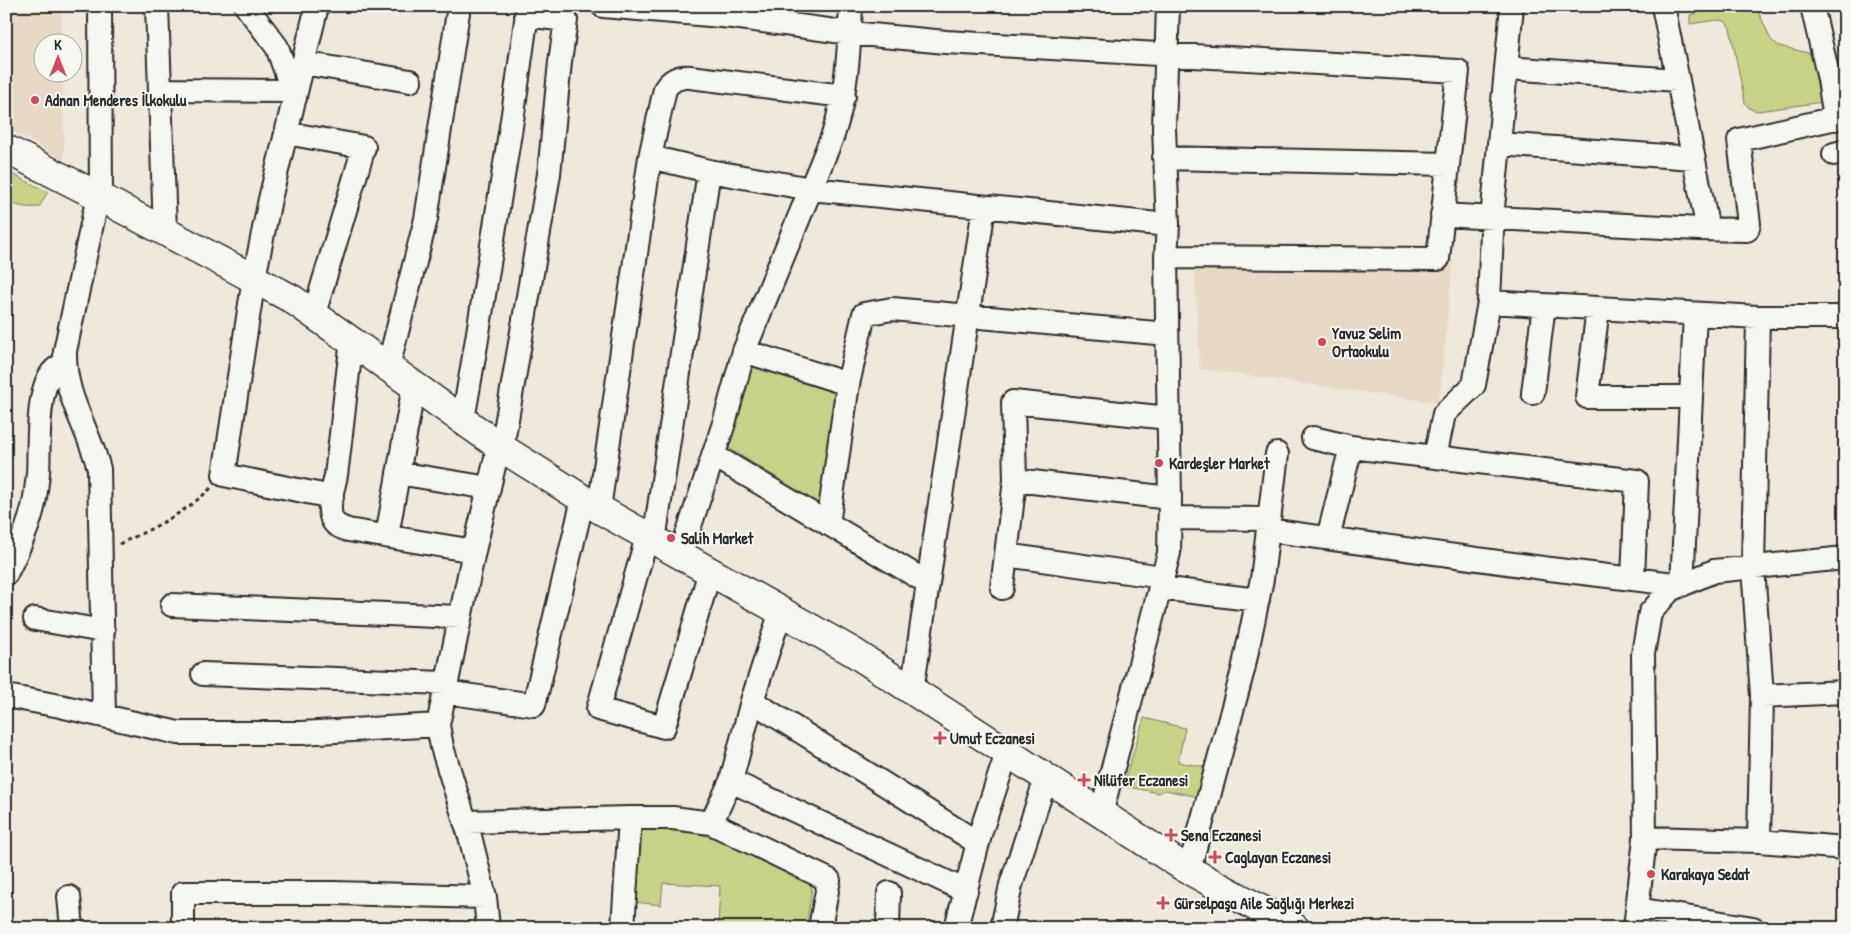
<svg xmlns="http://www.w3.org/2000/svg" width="1851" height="934" font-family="'Patrick Hand',sans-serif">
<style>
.built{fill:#e7dac4}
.green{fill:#c7d286;stroke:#797e58}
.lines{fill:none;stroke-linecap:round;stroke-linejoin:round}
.minor-casing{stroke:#2b2b2b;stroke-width:26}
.major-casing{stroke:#2b2b2b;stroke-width:31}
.path{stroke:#2b2b2b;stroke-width:3;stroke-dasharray:4 4;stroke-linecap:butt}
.minor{stroke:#f6f6f2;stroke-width:22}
.major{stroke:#f6f6f2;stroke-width:28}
.poi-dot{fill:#d1495b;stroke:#f6f6f2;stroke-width:2}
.labels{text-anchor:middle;stroke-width:4;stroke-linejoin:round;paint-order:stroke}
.poi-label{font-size:16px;font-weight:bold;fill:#2b2b2b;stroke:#f6f6f2;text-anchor:start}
</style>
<rect width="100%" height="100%" fill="#efe9dd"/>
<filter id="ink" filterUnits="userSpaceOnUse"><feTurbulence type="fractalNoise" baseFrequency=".02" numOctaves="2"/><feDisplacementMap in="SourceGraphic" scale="10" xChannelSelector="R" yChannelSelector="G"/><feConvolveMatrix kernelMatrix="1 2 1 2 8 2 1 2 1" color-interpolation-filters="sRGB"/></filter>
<g filter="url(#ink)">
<path class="built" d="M6 6H61L62 42H42V72L63 73 64 160 6 127Z
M1194 257 1453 260 1439 403 1200 369Z"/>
<path class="green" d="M1716 6H1756L1771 40 1779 46 1821 56 1823 102 1758 111 1750 109 1745 103 1730 28 1725 21 1717 20 1690 24V15L1712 10Z
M6 171 48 192 39 207C26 208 18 207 6 200Z
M760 364 833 386 838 396 821 505 730 449 722 435 744 374Z
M1144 718 1185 728 1178 762 1217 769 1213 800 1165 790 1159 793 1123 786Z
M641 826 686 829 726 842 806 880 812 887 806 928H718L720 886 663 883 661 905 634 902Z"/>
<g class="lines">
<defs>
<path id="minor" d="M100 6 101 197
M157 6 165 231
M246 6 277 47 295 98
M317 6 270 199 254 278 224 475 332 497
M603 6 733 17 850 33 946 42 1458 71 1438 259 1166 257
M1812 6 1829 79 1835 119
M303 63 410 81
M1506 68 1677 80
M160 90 292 91
M286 133 364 147 314 314
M1499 144 1693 158
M1834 154 1845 151
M650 157 665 89C671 80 679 76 690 77L844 96
M1164 158 1448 164
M98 196 65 351C64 398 88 426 99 469L104 716
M1442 215 1699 229 1707 225 1663 6
M1699 229 1747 230 1749 224 1739 140 1845 116
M1489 302 1758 317H1845
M1598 308 1587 397H1691
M1758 317 1753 567 1762 696 1759 841
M352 341C346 385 342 430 336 475 334 487 327 504 331 516 333 525 340 527 348 530L474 551
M744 351 848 384 864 314 892 309 1167 334
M388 367 426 219 459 6
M1533 393 1544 305
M463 420 476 345 513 114 528 6
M1313 438 1351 447 1637 481 1633 579
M502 448 549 174 560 62 566 20 526 15
M713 455 928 583
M1435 457 1444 414 1474 385 1489 302 1493 208 1512 6
M398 473 489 488
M1015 480 1013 402 1169 418
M599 509 650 157 709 171 811 189 1168 225
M1170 518 1269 519
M828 524 848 384
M1268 530 1550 569 1682 585 1695 314
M387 536 414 385
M647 537 598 709 664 727 710 571
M1328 538 1351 447
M654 541 709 171
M1006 555 1163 577
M680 556 725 420 744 351 833 135C847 93 849 50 851 6
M6 574C17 551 29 528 34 503 36 493 37 483 38 473 40 449 33 369 65 365
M1002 588 1015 480 1170 498
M1160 588 1258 600
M172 605 460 617
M781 611 752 701 731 781 966 891
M35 619 103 631
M203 674 445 683
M912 691 984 207
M445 692 534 705 583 499
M6 696 60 706 178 733H301L438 725
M1762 696 1845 692
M752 701 978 843
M1101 814 1169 553 1170 498 1166 257 1168 225 1164 128 1168 6
M465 822 630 818H673L711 823 829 880 820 928
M711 823 731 781
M1645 838 1759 841 1845 848
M1189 870 1243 670 1262 579 1277 454
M69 897 72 928
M1637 909 1753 928
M183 927V893H334L485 897
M488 928 485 897 471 840 442 747 438 725 474 551 499 445
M623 928 630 818
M888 928 889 893
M956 928 981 831 1007 753
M1002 928 1011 885 1046 778
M1635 928 1645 838 1643 654 1650 613 1670 590 1714 571 1845 558"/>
<path id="major" d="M6 149 98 196 292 299 502 448 599 509 853 652 1185 868 1295 928"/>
</defs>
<use href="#minor" class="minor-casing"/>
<use href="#major" class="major-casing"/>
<path class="path" d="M119 544C152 529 185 513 211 488"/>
<use href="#minor" class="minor"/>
<use href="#major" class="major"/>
</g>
</g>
<g class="poi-dot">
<circle cx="35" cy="100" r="5"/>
<circle cx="1322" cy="342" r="5"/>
<circle cx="1159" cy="463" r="5"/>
<circle cx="671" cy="538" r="5"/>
<path d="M937.5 730.5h5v5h5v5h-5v5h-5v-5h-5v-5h5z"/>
<path d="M1081.5 772.5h5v5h5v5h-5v5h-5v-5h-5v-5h5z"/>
<path d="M1168.5 827.5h5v5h5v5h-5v5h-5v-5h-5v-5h5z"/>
<path d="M1212.5 849.5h5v5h5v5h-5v5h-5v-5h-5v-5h5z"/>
<circle cx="1651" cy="874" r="5"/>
<path d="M1160.5 895.5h5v5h5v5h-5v5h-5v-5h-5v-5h5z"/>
</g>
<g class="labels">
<g class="poi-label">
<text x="45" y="106">Adnan Menderes İlkokulu</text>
<text x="1332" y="339">Yavuz Selim<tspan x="1332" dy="18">Ortaokulu</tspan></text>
<text x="1169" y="469">Kardeşler Market</text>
<text x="681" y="544">Salih Market</text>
<text x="950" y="744">Umut Eczanesi</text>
<text x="1094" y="786">Nilüfer Eczanesi</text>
<text x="1181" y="841">Sena Eczanesi</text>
<text x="1225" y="863">Caglayan Eczanesi</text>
<text x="1661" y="880">Karakaya Sedat</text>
<text x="1174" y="909">Gürselpaşa Aile Sağlığı Merkezi</text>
</g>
</g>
<rect width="1851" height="934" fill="none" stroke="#f6f6f2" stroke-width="25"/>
<rect x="12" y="12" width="1826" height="909" fill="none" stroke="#2b2b2b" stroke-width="2" filter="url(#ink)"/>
<g transform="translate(58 58)"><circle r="24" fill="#f6f6f2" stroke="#a5a5a2"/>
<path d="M0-4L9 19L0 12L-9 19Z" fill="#d1495b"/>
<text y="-8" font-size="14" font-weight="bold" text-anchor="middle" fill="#2b2b2b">K</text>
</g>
</svg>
